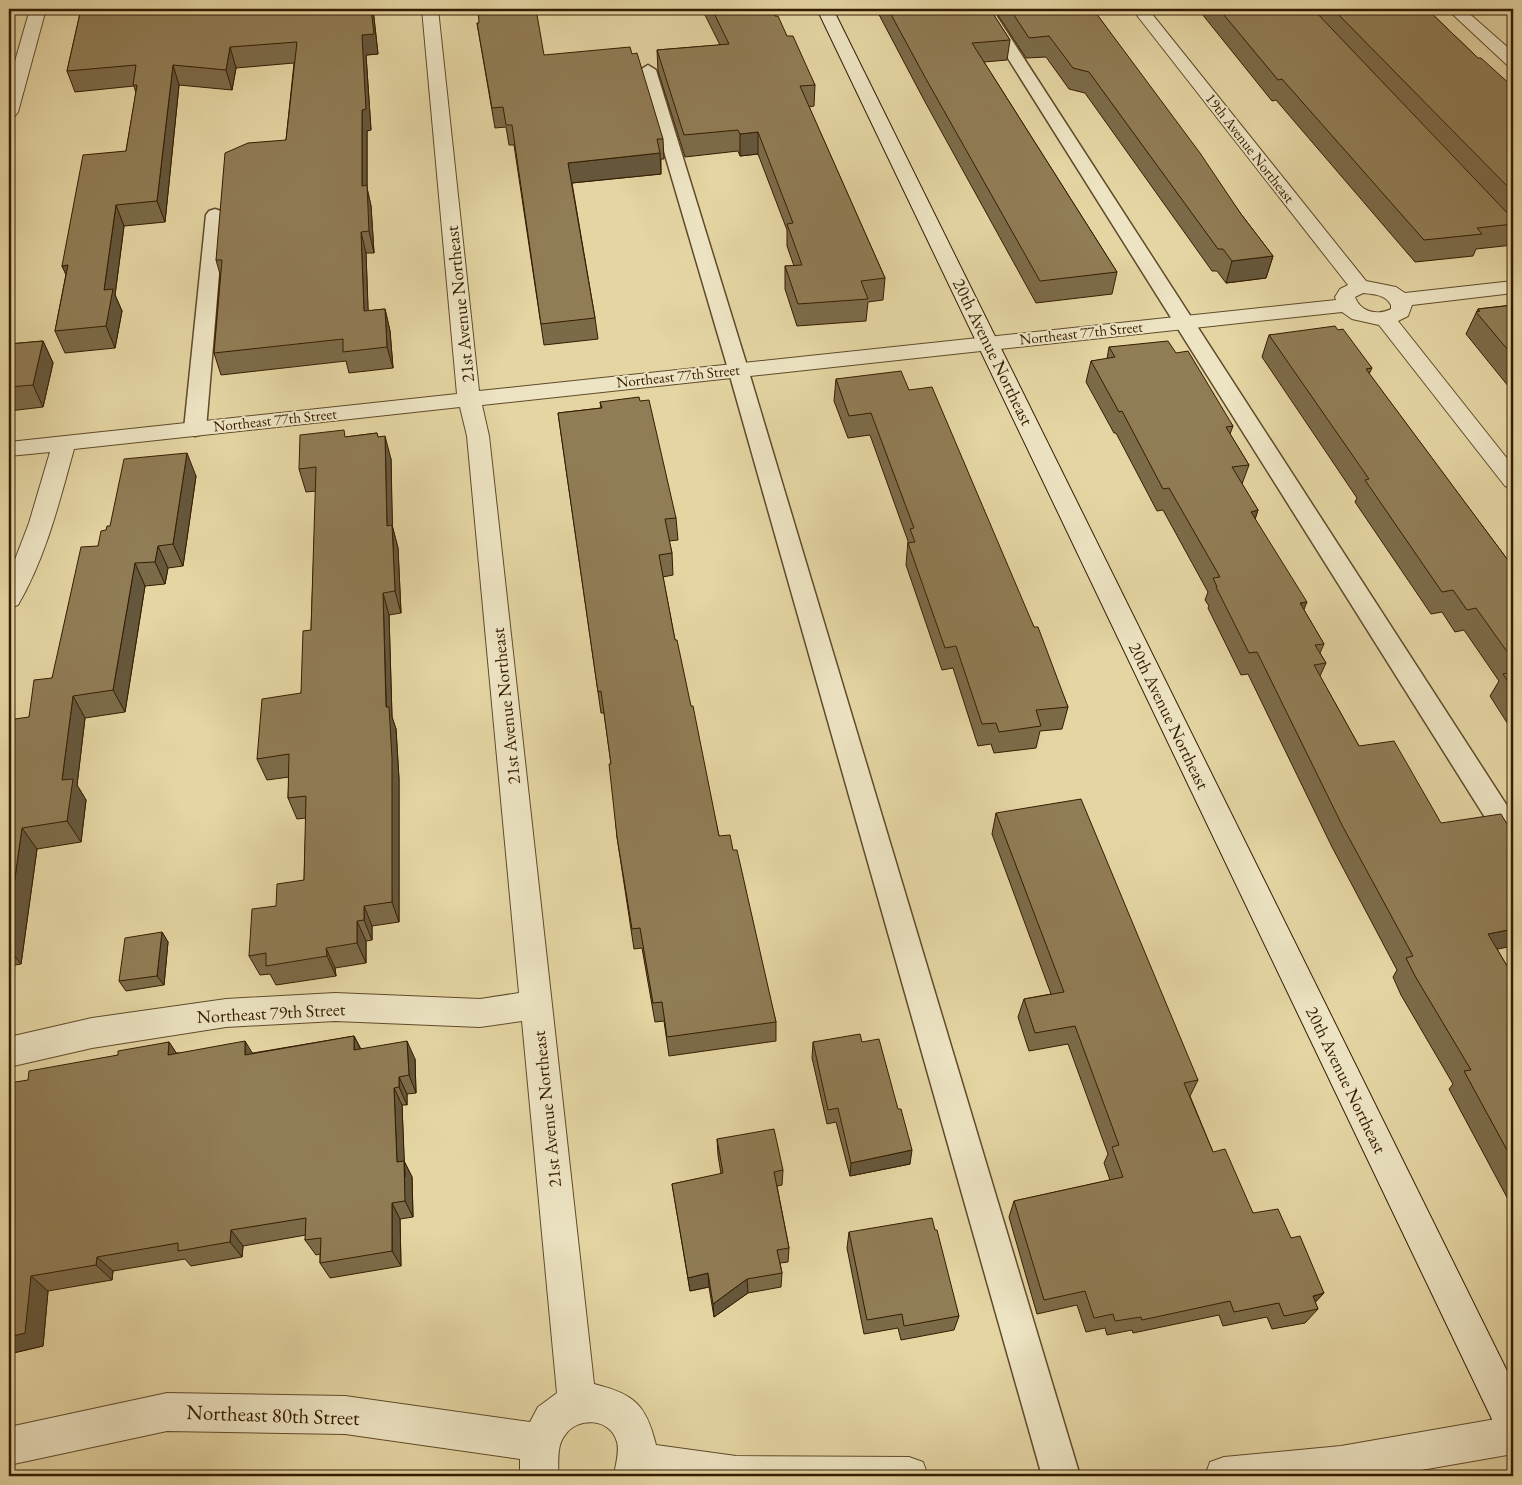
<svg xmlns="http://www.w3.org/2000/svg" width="1522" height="1485" font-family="'EB Garamond',serif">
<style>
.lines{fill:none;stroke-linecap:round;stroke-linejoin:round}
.lane-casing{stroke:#614a29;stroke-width:3}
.street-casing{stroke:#614a29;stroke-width:2}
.secondary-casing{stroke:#351c00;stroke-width:2}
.lane{fill:#ede4c3;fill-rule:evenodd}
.street{fill:#ede4c3;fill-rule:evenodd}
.secondary{fill:#ede4c3;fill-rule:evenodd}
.wall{fill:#7c6b49;stroke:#351c00}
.shaded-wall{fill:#65573c;stroke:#351c00}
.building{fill:#907c55;stroke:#351c00}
.labels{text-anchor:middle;stroke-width:4;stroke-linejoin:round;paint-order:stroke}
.far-street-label{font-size:15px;fill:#351c00;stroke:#ede4c3}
.street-label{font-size:18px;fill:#351c00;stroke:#ede4c3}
.near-street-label{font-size:21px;fill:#351c00;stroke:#ede4c3}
</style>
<rect width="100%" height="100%" fill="#e4d5a3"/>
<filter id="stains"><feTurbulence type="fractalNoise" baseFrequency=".004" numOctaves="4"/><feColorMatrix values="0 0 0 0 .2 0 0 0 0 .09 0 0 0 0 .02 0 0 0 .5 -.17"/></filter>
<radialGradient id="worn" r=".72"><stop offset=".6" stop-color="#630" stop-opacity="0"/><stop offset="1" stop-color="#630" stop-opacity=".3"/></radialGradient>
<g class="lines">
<defs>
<path id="lane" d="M977 9H992L1513 815V849L1503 846Z
M648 65 656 70 748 369 1080 1476H1042L728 369 640 70Z
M215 209 221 211 224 215 206 429 203 434 195 436 187 434 184 429 206 215 209 211Z"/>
<path id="street" d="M30 9H46L18 112 15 116 9 117V82Z
M422 9H438L479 391 1336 300 1335 297 1340 289 1348 285 1132 9H1148L1366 281 1396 287 1405 293 1513 281V293L1412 305 1408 316 1398 321 1513 466V489L1505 486 1379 325 1352 319 1342 312 482 405 489 436 594 1384C634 1394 646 1404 656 1445L736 1456 909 1457 923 1462 928 1476H614C615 1466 620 1452 617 1442 611 1418 578 1416 565 1435 556 1446 559 1463 558 1476H520V1459L345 1434 167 1431 9 1465V1427L167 1393 345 1396 530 1422 538 1407 557 1393 522 1021 480 1027 335 1021 226 1027 92 1048 9 1067V1037L92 1018 226 999 335 993 480 999 519 993 467 436 460 407 74 449C59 503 46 557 18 605L9 608V575L29 523 50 452 9 456V442L457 394ZM1363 293C1374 294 1386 295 1391 305V309C1378 316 1360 312 1355 297Z
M1447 9H1464L1513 52V66L1507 65Z
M1513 1416V1454L1387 1476H1205L1210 1462 1224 1457 1341 1446Z"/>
<path id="secondary" d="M817 9H833L1513 1383V1442L1500 1436Z"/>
</defs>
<use href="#lane" class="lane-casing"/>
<use href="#street" class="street-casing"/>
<use href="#secondary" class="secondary-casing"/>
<use href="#lane" class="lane"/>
<use href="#street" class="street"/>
<use href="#secondary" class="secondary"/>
</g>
<path class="wall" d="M81 9H373L378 54 366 55 371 130 367 131V188L371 206 374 253H366L368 311 385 309 390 331 393 368 349 373 346 361 221 375 214 353 220 274 216 260 286 140 294 63 236 68 232 90 179 85 165 222 124 226 115 295 122 311 115 348 65 353 55 331 66 274 62 266 126 151 136 93 134 86 75 92 67 71Z
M702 9H772L775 16 815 85 814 106 809 107 885 278 883 300 868 302 866 321 797 326 785 289V266H794L787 246V230L758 154 740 156 738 151 685 157 658 71 657 50 720 45Z
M876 9H990L1010 40 1007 60 984 62 1117 272 1112 294 1036 303 924 100Z
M994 9H1093L1241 214 1273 256 1266 278 1226 283 1217 271H1212L1085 93 1069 89 1046 57 1026 58Z
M1198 9H1427L1478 58 1513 87V245L1476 249 1473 256 1415 262 1276 100 1272 101Z
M477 23 544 55 663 139 664 159H661V174L572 183 595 318 598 339 544 345 514 145H509L506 127 495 128Z
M1513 305V392L1466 334 1478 309Z
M1338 330 1372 368 1369 374 1513 567V732L1490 696 1499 681 1464 630 1455 632 1442 612 1431 614 1355 502 1357 498 1262 357 1269 335Z
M43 341 53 363 43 407 9 411V344Z
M1109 347 1176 353 1233 426 1230 434 1249 465 1242 484 1258 510 1255 519 1304 610 1324 644 1320 653 1326 663 1320 676 1359 746 1497 949 1513 976V1215L1507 1205 1510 1203 1449 1089 1453 1084 1401 995 1393 977 1397 970 1332 847 1248 674 1241 675 1208 608 1209 606 1205 600 1208 592 1163 510 1157 511 1116 433H1114L1086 382 1091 361 1107 359Z
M836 379 909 390 1034 627 1068 707 1062 729 1040 731 1036 748 994 753 991 744 978 746 953 668 942 670 906 565 908 541 870 435 848 438 834 401Z
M600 402 676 518 678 540 669 541 672 553 673 575 663 577 675 640 719 836 733 850 776 1022V1041L669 1056 664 1021 655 1022 642 948 634 949 617 837 611 764 604 713H601L558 413 601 408Z
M377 433 378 437 391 459 392 525 398 548 401 613 389 615 392 717 396 729 399 779V922L372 926V940L366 941V963L335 968 336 976 276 985 270 974 260 975 249 956 276 906 304 880 306 818 297 819 288 798 289 777 267 780 257 759 301 693 311 630 316 491 306 492 299 469 346 437Z
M196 476 183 566 168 568 165 584 145 586 125 712 85 718 77 785 86 800 81 842 37 849 21 964 9 966V732H13L29 717 52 678 98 546 106 530 110 526Z
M996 813 1198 1080 1190 1096 1213 1152 1253 1213 1291 1238 1324 1293 1315 1302 1318 1309 1305 1323 1272 1329 1267 1317 1223 1326 1219 1315 1133 1333 1132 1330 1107 1335 1105 1328 1086 1332 1077 1305 1037 1314 1009 1217 1014 1201 1110 1180 1104 1163 1108 1154 1068 1044 1029 1051 1018 1017 1024 999 1051 994 992 834Z
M162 932 168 942 164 985 126 991 119 981Z
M354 1036 361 1049 415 1059 416 1093 407 1094V1105H402L404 1161 412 1177 413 1217 400 1219 401 1266 330 1278 320 1263V1254L316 1255 305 1240 306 1235 243 1246 242 1257 191 1266 185 1259 113 1271 112 1280 48 1291 43 1346 9 1354 28 1080 118 1055 169 1042 176 1053H253Z
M813 1042H862L910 1164 850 1176 836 1122 827 1124 812 1058Z
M717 1139 783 1170 782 1185 777 1186 789 1248 788 1262 780 1263 782 1273 781 1287 748 1293 714 1317 709 1287 690 1291 672 1184 721 1174 718 1155Z
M849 1232 959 1316 954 1330 901 1340 898 1328 864 1334 847 1248Z"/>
<path class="shaded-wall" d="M371 9H373L378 54 366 55 371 130 367 131V188L371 206 374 253 369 231 362 186V35Z
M230 47 236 68 232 90 226 70Z
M173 65 179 85 165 222 157 201Z
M758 132V154L740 156V134Z
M660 153 661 174 571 183 568 163Z
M116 205 124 226 115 295 122 311 115 348 106 326 104 290Z
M361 232 366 253 369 333 364 311Z
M1273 256 1266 278 1226 283 1232 261Z
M68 265 72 288 62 266Z
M385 309 390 331 393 368 387 347Z
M43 341 53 363 43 407 33 385Z
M385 436 391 459 393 548 387 526Z
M187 453 196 476 183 566 173 544Z
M1258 510 1251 532V512Z
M392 525 398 548 401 613 395 591Z
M158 546 168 568 165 584 155 562Z
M135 563 145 586 125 712 113 690Z
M383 593 389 615 392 717 396 729 399 779V922L392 902Z
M1307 602 1298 624 1300 603Z
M73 696 85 718 77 785 86 800 81 842 67 821 62 780Z
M22 828 37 849 21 964 9 949V920Z
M364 906 372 926V940L364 920Z
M357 921 366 941V963L357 943Z
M1513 929V946L1474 954 1488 934Z
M162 932 168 942 164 985 157 976Z
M326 948 335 968 336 976 327 956Z
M354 1036 363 1054 354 1050Z
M245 1041 256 1059 245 1055Z
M407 1041 415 1059 416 1093 409 1075Z
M169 1042 181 1060 168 1055Z
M399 1077 407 1094V1105L399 1087Z
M394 1088 402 1105 405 1177 404 1161 412 1177 413 1217 405 1201 397 1162Z
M912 1150 910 1164 850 1176 851 1163Z
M392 1203 400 1219 401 1266 392 1251Z
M231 1230 243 1246 242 1257 230 1242Z
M97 1257 113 1271 112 1280 96 1265Z
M708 1273 709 1287 690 1291 688 1278Z
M31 1276 48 1291 43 1346 9 1354V1337Z
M747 1279 748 1293 714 1317 713 1304Z
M1324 1293 1311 1307 1313 1296Z"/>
<path class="building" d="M81 9H371L374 34 362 35 366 109 362 110V186L367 185 369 231 361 232 364 311 385 309 387 347 343 352V339L214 353 222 260H216L225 153 248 143 286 140 297 42 230 47 226 70 173 65 157 201 116 205 104 290 113 289 106 326 55 331 68 265 62 266 83 155 126 151 137 85H133L136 65 67 71Z
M478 9H536L544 55 630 47 632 54 637 53 663 139H657L660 153 568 163 595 318 541 324 512 125H506L503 107 492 108 477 23H479Z
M712 9H772L775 16H778L787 36H793L815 85 800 86 885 278 861 281 868 299 798 304 785 266 802 265 787 224 793 223 758 132 740 134 738 130 684 135 657 50 729 44Z
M888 9H990L1010 40 972 43 1117 272 1040 281 926 79Z
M1010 9H1093L1200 153 1241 214 1273 256 1232 261 1223 249H1218L1089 72 1073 68 1049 36 1029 38Z
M1219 9H1313L1513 219V224L1477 228 1482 234 1424 240 1282 79 1278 80Z
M1333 9H1427L1478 58H1481L1513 87V192Z
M1513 305V356L1476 312 1480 311 1478 309Z
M1335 326 1338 330 1343 329 1372 368 1366 369 1513 567V660L1476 608 1467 610 1453 590 1442 592 1365 480 1369 479 1269 335Z
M43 341 33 385 9 387V344Z
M1168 341 1176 353 1188 351 1233 426 1226 427 1249 465 1232 467 1258 510 1251 512 1307 602 1300 603 1324 644 1315 645 1326 663 1314 665 1359 746 1394 741 1441 823 1501 814 1513 834V929L1488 934 1513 976V1161L1464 1071 1471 1070 1415 976 1406 958 1413 956 1343 827 1257 652 1249 653 1216 587H1217L1213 578 1220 577 1169 488 1163 489 1122 411 1119 412 1091 361 1115 357 1109 347Z
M901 371 909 390 932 387 1034 627H1038L1068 707 1036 710 1041 726 999 732 996 723 982 724 956 646 945 648 908 543 915 542 910 529 914 528 871 413 849 416 836 379Z
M639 397 640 401 649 400 676 518 665 519 672 553 659 555 675 640H677L691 706H693L719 836 730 835 733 850H737L776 1022 667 1037 662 1002 653 1003 640 928 632 929 617 837 609 764H611L601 691 598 692 558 413 602 408 600 402Z
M344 430 345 437 377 433 378 437 385 436 387 526 392 525 395 591 383 593 386 707H389L392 758V902L364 906V920L357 921V943L326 948 327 956 266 966V953L249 956 252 909 276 906 277 884 304 880 306 796 288 798 289 754 257 759 262 699 301 693 303 631 311 630 316 467 299 469 300 435Z
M187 453 173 544 158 546 155 562 135 563 113 690 73 696 62 780 73 779 67 821 22 828 9 920V732H13L15 719 29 717 34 680 52 678 81 547 98 546 101 531 106 530 107 526H110L124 459Z
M1513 672V689L1503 674Z
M1081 799 1198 1080 1184 1083 1213 1152 1225 1149 1253 1213 1278 1209 1291 1238 1300 1236 1324 1293 1313 1296 1318 1309 1284 1316 1279 1303 1234 1312 1230 1301 1142 1320 1141 1317 1115 1321 1113 1314 1094 1318 1085 1291 1044 1300 1014 1201 1123 1177 1112 1147 1119 1145 1075 1026 1035 1033 1024 999 1064 992 996 813Z
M162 932 157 976 119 981 125 938Z
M860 1034 862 1042 879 1039 898 1109H901L912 1150 851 1163 838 1108 828 1110 813 1042Z
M354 1036V1050L407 1041 409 1075 399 1077V1087L394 1088 397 1162 404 1161 405 1201 392 1203V1251L320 1263 321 1238 305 1240 306 1218 231 1230 230 1242 178 1251V1243L97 1257 96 1265 31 1276 25 1333 9 1337V1083L28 1080 29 1071 118 1055V1051L169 1042 168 1055 245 1041V1055Z
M774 1129 783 1170 774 1172 789 1248 777 1250 782 1273 747 1279 713 1304 708 1273 688 1278 672 1184 723 1173 717 1139Z
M932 1218 935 1230H937L959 1316 904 1326 902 1314 867 1320 849 1232Z"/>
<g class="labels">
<g class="far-street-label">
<text transform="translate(1250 148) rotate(52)" y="5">19th Avenue Northeast</text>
<text transform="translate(1081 333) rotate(-6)" y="5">Northeast 77th Street</text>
<text transform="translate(678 376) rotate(-6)" y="5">Northeast 77th Street</text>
<text transform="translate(275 420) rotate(-6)" y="5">Northeast 77th Street</text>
</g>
<g class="street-label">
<text transform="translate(460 304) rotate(-96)" y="6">21st Avenue Northeast</text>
<text transform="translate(993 352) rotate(64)" y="6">20th Avenue Northeast</text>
<text transform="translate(506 706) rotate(-96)" y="6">21st Avenue Northeast</text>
<text transform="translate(1169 716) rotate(64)" y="6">20th Avenue Northeast</text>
<text transform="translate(271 1013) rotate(-3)" y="6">Northeast 79th Street</text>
<text transform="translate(1346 1080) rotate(64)" y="6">20th Avenue Northeast</text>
<text transform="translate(547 1109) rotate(-96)" y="6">21st Avenue Northeast</text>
</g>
<g class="near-street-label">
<text transform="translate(273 1415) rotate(2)" y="7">Northeast 80th Street</text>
</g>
</g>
<rect width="1522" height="1485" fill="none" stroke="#e4d5a3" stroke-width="30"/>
<rect x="10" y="10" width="1502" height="1465" fill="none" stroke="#351c00" stroke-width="2.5"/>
<rect x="15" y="15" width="1492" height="1455" fill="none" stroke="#351c00"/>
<rect width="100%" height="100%" filter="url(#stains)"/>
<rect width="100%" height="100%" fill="url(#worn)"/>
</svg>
